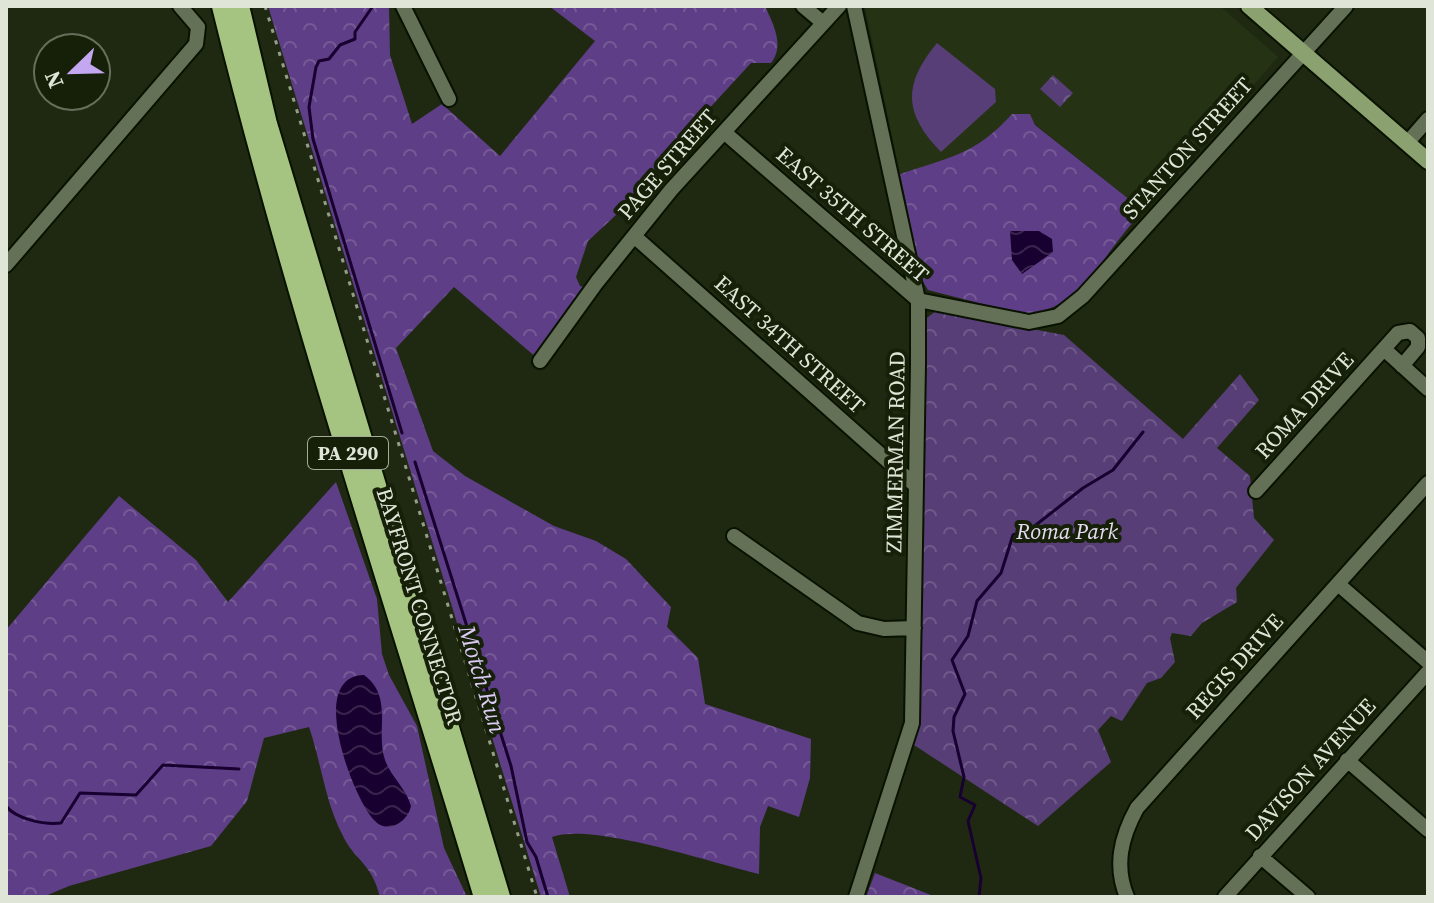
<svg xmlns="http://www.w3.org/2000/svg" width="1434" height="903" font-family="'Source Serif 4',serif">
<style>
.built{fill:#253214}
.forest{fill:url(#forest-crowns)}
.park{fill:url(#park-crowns)}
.pitch{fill:#573e77}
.water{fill:url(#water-waves)}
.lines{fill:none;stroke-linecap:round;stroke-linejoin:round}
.stream{stroke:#180030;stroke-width:3}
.minor-casing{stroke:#091200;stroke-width:18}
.major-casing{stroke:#091200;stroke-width:20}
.highway-casing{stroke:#091200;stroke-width:24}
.minor{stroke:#657157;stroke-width:14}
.major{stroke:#8ba270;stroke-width:16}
.highway{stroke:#a5c381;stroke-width:20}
.rail{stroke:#959d8b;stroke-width:3;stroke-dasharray:4 8;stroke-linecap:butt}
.labels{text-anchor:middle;stroke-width:8;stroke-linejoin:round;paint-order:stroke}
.shield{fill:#162009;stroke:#a3ab99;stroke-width:2}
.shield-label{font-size:20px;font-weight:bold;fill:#dfe6d7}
.street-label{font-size:22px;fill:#dfe6d7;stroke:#162009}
.park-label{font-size:22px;font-style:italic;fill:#e4dcf1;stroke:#162009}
.water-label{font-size:24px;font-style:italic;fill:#dbcbf5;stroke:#162009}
</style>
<defs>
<pattern id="forest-crowns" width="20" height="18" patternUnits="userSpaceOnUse" patternTransform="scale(2)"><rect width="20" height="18" fill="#5e3e86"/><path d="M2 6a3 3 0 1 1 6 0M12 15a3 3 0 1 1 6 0" fill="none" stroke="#755a96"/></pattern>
<pattern id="park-crowns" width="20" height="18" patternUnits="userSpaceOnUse" patternTransform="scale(2)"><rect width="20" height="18" fill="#573e77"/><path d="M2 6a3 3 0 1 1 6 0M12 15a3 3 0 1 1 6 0" fill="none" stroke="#6f5a8a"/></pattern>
<pattern id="water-waves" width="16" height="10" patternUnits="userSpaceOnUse" patternTransform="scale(2)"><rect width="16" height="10" fill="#180030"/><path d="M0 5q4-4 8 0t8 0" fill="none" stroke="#39254d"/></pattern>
</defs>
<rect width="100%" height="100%" fill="#1f2912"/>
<path class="built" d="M865 6H1220L1278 57 1144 211 1035 124 1030 114H1012L991 138 962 155 900 174Z"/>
<path class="forest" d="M268 6H389L390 55 412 124 442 104 500 156 595 41 549 6H765C773 24 785 45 771 63H751L682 138 645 188 588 241 576 277 580 286 588 288 537 358 454 287 396 348 433 451 465 476 554 526 596 541 626 559 671 607 667 627 698 658 705 704 811 739 810 778 799 817 768 806 760 827 759 874C712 863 592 822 552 837L570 897H541Z
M1012 114H1030L1035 125 1144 211C1104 248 1083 313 1022 314L928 290 922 280 900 174C950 157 975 155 1012 114Z
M336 482 377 599 382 654 389 675 417 726 444 848 467 897H380C371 861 355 862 342 834 325 801 321 762 309 727L264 738 247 801 211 846 69 886 43 897H6V630L119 496 196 560 228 602Z
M875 873 936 897H866Z"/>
<path class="park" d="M1053 75 1073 93 1060 107 1040 89Z
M936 311 1064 335 1183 439 1240 374 1259 400 1217 448 1250 476 1254 518 1274 540 1236 588 1237 602 1202 623 1191 636 1172 633 1170 638 1175 662 1161 678 1147 683 1122 721 1111 716 1098 730 1111 762 1038 826 914 745 920 690 924 320Z"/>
<path class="pitch" d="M937 43 995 89 996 102 941 152C904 114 902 85 937 43Z"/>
<path class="water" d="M1010 231H1039L1052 239 1053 252 1022 274 1012 260Z
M364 675C394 697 375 731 385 760 391 777 406 788 411 806 408 822 387 835 374 820 353 798 306 676 364 675Z"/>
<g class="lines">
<path class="stream" d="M373 6 355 32V39L340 45 329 59 319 61 316 67 309 107 313 139 402 433
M415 462 511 766 527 842 536 857 548 897
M6 806C16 819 44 825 61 823L80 793 136 795 163 765 239 769
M979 897 981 878 968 821 975 805 960 797 964 777 953 731 954 717 965 694 952 660 968 636 977 601 1001 573 1013 535 1032 528 1083 488 1113 470 1143 432"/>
<defs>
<path id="minor" d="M403 6 449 99
M803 6 822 22
M854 6 918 300V364L912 723 856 897
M724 132 918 300 1029 322 1058 316 1083 296 1346 6
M1407 143 1428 119
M634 236 916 486
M6 265 196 44 198 27 180 6
M1384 349 1428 389
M540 361 597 282 671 190 839 6
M1256 491 1398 333 1410 331 1418 338V347L1402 366
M734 536 858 623 884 629 914 628
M1338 584 1428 662
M1347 760 1428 830
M1260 856 1308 897
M1127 897C1114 866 1121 837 1137 808L1428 483
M1225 897 1428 672"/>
<path id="major" d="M1249 6 1428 161"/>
<path id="highway" d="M222 6C296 307 395 601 484 897
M239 6 267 124 500 897"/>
</defs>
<use href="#minor" class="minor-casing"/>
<use href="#major" class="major-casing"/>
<use href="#highway" class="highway-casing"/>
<use href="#minor" class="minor"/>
<use href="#major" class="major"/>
<use href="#highway" class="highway"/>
<path class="rail" d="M265 6 537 897"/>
</g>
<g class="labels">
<rect class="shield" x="308" y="437" width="80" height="32" rx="6"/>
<g class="shield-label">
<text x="348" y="460">PA 290</text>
</g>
<g class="street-label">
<text transform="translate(1187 148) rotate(-48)" y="8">STANTON STREET</text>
<text transform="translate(667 164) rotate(-49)" y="8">PAGE STREET</text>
<text transform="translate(853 214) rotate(41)" y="8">EAST 35TH STREET</text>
<text transform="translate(790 344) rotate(42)" y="8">EAST 34TH STREET</text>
<text transform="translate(1304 405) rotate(-48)" y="8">ROMA DRIVE</text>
<text transform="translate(895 452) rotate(-89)" y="8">ZIMMERMAN ROAD</text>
<text transform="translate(420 606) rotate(73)" y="8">BAYFRONT CONNECTOR</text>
<text transform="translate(1234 666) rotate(-48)" y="8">REGIS DRIVE</text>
<text transform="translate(1310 769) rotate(-48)" y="8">DAVISON AVENUE</text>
</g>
<g class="park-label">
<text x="1067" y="539">Roma Park</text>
</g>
<g class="water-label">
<text transform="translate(482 679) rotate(73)" y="8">Motch Run</text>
</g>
</g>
<rect width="1434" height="903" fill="none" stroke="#dfe6d7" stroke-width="16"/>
<g transform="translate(72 72) rotate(247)"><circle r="38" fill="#162009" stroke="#666f5b" stroke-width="2"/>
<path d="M0-6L14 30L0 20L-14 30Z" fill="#c4a7f1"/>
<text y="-12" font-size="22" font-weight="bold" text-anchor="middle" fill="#dfe6d7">N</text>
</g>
</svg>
